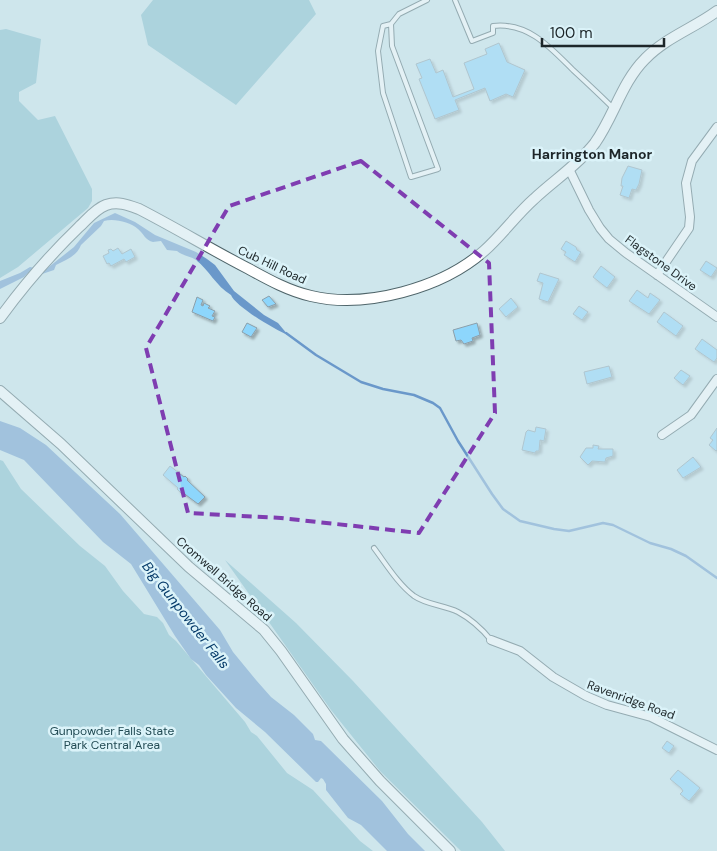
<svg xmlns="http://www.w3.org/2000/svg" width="717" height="851" font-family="'DM Sans',sans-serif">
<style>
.green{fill:#84bcc9}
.water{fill:#6a98ca}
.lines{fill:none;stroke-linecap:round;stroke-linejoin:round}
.stream{stroke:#6a98ca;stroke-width:2.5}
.building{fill:#8dd6fc;stroke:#8c9faa;filter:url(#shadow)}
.lane-casing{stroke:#4f656a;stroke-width:6}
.street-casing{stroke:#4f656a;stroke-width:10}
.secondary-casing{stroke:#4f656a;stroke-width:12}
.lane{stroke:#fff;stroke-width:4}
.street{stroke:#fff;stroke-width:8}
.secondary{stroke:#fff;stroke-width:10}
.marked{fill:none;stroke:#7f3db1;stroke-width:4;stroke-dasharray:10 6;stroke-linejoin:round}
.labels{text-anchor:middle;stroke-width:5;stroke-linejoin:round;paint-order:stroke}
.street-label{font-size:12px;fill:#1d2629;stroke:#dbf3f9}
.park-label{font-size:12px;fill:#224b54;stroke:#dbf3f9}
.neighbourhood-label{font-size:14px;font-weight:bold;fill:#1d2629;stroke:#dbf3f9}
.water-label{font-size:14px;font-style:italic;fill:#053a69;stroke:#dbf3f9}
</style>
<defs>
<filter id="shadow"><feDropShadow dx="2.5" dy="2.5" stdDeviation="1" flood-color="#0004"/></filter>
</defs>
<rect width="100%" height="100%" fill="#cee6ec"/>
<path class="green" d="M153 0H309L316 14 236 105 148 45 141 15Z
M6 29 41 39 36 83 19 92V101L38 120 55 116 92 189V201L88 208 18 267 0 278V30Z
M0 460 3 461 21 489 80 546 105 566 123 591 144 614 157 617 163 623 169 635 176 641 245 722 251 732 257 736 287 773 313 790 360 841 373 851H0Z
M225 560 296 623 353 681 482 822 505 851H461L380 771 331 710Z"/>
<path class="water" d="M115 213 135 222 155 235 196 252 207 259 215 265 234 291 264 315 278 323 288 335C275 330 235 306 231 295 216 286 209 270 196 260 190 256 183 256 177 251L167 250 161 241C158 241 155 242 153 242 146 241 143 233 138 229 130 222 114 218 104 221L101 226 81 245C77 256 66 260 56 265L54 270 39 275 28 273 24 277 0 289V281L20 273 30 267 45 270 74 247 94 223Z
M0 421 20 428 46 445 120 514 220 630 233 652 256 680 271 697 294 715 313 734 315 740 321 741 382 801 408 834 425 851H387L361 825 348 818 326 790V784L323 779 321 778 318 782H316L265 732 236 708 206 675 199 665 191 659 175 636 131 564 103 542 24 460 0 450Z"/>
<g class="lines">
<path class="stream" d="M286 333 316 355 361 382 383 389 414 395 433 403 440 408 458 441 492 494 503 509 520 521 554 529 569 531 603 523 613 525 650 543 671 549 686 556 717 578"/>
</g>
<path class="building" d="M499 43 507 62 525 70 513 97 506 94 490 101 485 88 455 100 459 110 435 119 419 79 422 78 416 64 430 59 436 73 443 70 453 97 474 89 464 63 487 54 485 49Z
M628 166 642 170 639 184 636 190 632 189 629 198 620 195 623 186H621L622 178Z
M566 241 576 247 577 250 581 252 575 262 564 255 566 252 561 249Z
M118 248 122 254 131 249 135 257 126 262 124 259 111 266 109 263 107 264 103 256 109 253 108 250 111 249 113 251Z
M706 261 717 268 711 277 700 270Z
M601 266 615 277 607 288 593 277Z
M540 273 559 279 548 302 539 299 543 283 537 281Z
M637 290 648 298 650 293 660 300 649 314 629 301Z
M269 296 276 304 268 307 262 300Z
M197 297 203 300 201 305 203 306 204 303 210 306 208 308 215 311 212 316 215 317 213 321 192 312Z
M511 298 518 307 506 317 499 309Z
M579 306 588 312 582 320 573 314Z
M664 312 683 326 676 336 657 322Z
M247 323 257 328 251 337 242 332Z
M477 323 480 335 472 338 473 341 464 344 461 340 456 341 453 330Z
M702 339 717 350V358L714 362 695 349Z
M609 366 612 377 587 384 584 372Z
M681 370 690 376 683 385 674 378Z
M536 427 546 429 544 441 540 440 539 451H536L535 453 522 450 526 432 528 430 535 432Z
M717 428V450L716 451 709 445 713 440 710 438Z
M593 445 599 446 598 449H613V456L606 458 605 462 592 461 588 465 580 457 586 448H593Z
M693 457 701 467 683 478 677 470Z
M170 466 184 477 185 476 188 479 187 480 205 497 198 504 182 492 181 493 177 489 178 488 163 475Z
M667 741 674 746 669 753 662 748Z
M678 770 700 788 689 801 680 794 683 791 681 788 670 779Z"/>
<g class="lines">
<defs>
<path id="lane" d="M455 0 472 41 493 33V26C528 22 550 47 573 70 586 82 600 95 613 108
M391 24 392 46 438 169 411 177 383 93 378 51 383 26 391 24 399 14 427 0
M374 548C386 564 398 584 414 596 427 605 444 605 458 612 471 619 482 629 491 640"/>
<path id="street" d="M569 169 589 210 600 228 609 239 626 253 717 317
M657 275 689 228 690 217 686 183 692 161 717 127
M662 435 691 415 717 379
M491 640 520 651 553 677 586 696 607 705 651 717 717 750"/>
<path id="secondary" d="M0 318C24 285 50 255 79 227 87 220 95 209 106 205 118 201 128 205 139 209 176 228 212 250 249 269 269 280 289 291 311 296 366 309 442 288 484 251 502 235 516 215 534 199 554 180 578 165 595 143 614 116 622 82 645 59 665 38 694 28 717 11
M0 391 61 444 189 567 264 630 281 651 343 739 380 781 450 851"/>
</defs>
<use href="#lane" class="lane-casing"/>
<use href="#street" class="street-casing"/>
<use href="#secondary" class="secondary-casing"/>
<use href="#lane" class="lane"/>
<use href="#street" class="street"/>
<use href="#secondary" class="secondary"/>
</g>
<path d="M0 0H717V851H0ZM361 161 489 263 495 413 419 533 281 518 188 513 146 348 229 206Z" fill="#cee6ec" fill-opacity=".55" fill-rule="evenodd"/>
<path class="marked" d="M361 161 489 263 495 413 419 533 281 518 188 513 146 348 229 206Z"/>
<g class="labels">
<g class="street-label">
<text transform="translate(661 263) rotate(36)" y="4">Flagstone Drive</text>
<text transform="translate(272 265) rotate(25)" y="4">Cub Hill Road</text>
<text transform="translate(224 579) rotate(41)" y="4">Cromwell Bridge Road</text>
<text transform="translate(631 700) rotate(20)" y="4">Ravenridge Road</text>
</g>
<g class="park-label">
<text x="112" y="735">Gunpowder Falls State<tspan x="112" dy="14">Park Central Area</tspan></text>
</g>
<g class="neighbourhood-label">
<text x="592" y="159">Harrington Manor</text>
</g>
<g class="water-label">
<text transform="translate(186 615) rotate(52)" y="5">Big Gunpowder Falls</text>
</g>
</g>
<path d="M542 38v8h122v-8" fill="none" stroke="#1d2629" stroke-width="2.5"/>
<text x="550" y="38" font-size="15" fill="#1d2629" stroke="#dbf3f9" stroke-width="4" paint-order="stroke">100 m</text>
</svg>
